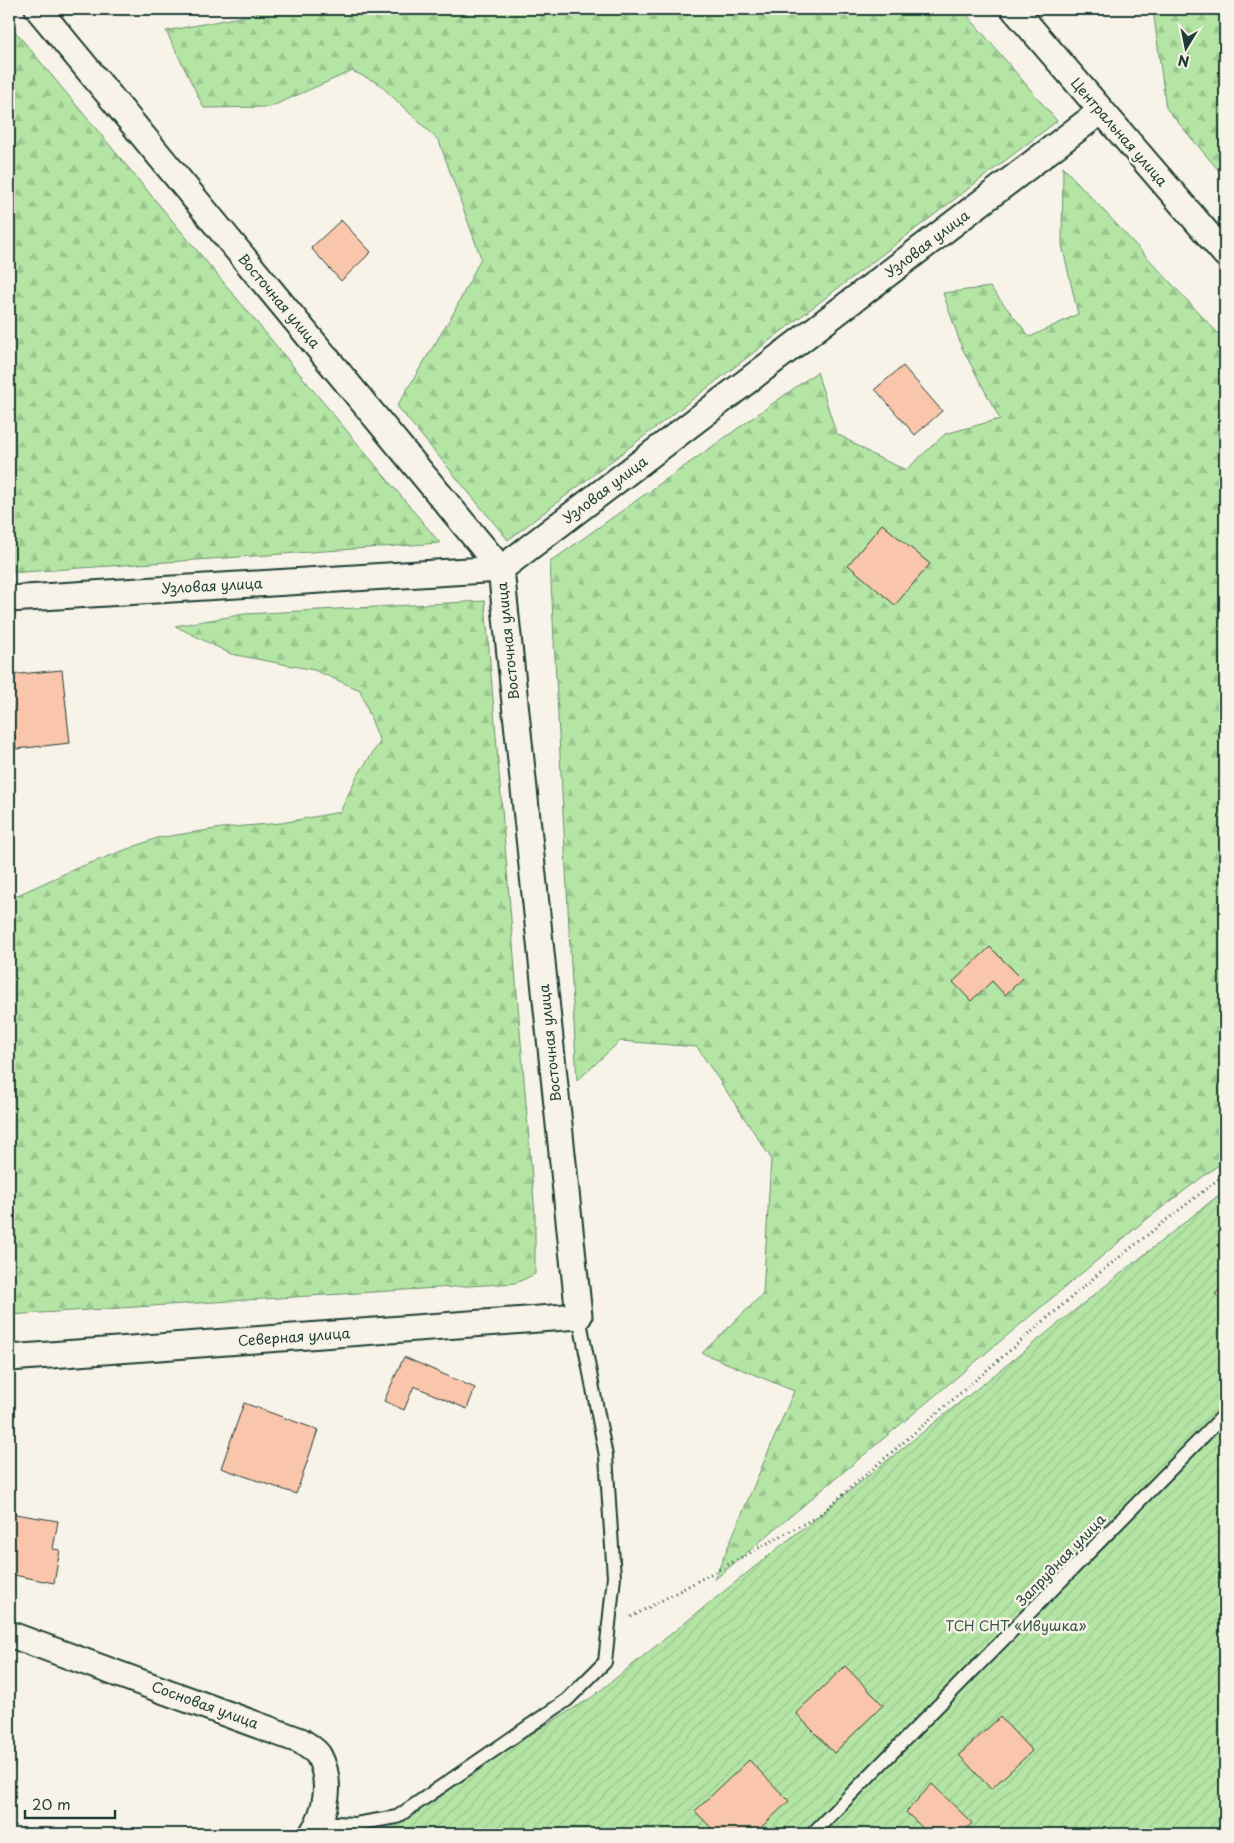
<svg xmlns="http://www.w3.org/2000/svg" width="1234" height="1843" font-family="'Playpen Sans',sans-serif">
<style>
.forest{fill:url(#forest-firs);stroke:#6a916c}
.garden{fill:url(#garden-furrows);stroke:#6a916c}
.building{fill:#fac6ab;stroke:#1f3d34}
.lines{fill:none;stroke-linecap:round;stroke-linejoin:round}
.service-casing{stroke:#1f3d34;stroke-width:16}
.minor-casing{stroke:#1f3d34;stroke-width:29}
.path{stroke:#1f3d34;stroke-width:3;stroke-dasharray:1 4;stroke-linecap:butt}
.service{stroke:#f7f3e8;stroke-width:12}
.minor{stroke:#f7f3e8;stroke-width:25}
.labels{text-anchor:middle;stroke-width:5;stroke-linejoin:round;paint-order:stroke}
.street-label{font-size:14px;fill:#1f3d34;stroke:#f7f3e8}
.park-label{font-size:14px;fill:#355645;stroke:#f7f3e8}
</style>
<defs>
<pattern id="forest-firs" width="22" height="20" patternUnits="userSpaceOnUse" patternTransform="scale(1.25)"><rect width="22" height="20" fill="#b4e5a5"/><path d="M5 1l3.5 6h-7zM16 11l3.5 6h-7z" fill="#9ac58f"/></pattern>
<pattern id="garden-furrows" width="10" height="10" patternUnits="userSpaceOnUse" patternTransform="scale(1.25)"><rect width="10" height="10" fill="#b4e5a5"/><path d="M-1 1l2-2M0 10L10 0M9 11l2-2" fill="none" stroke="#9ac58f"/></pattern>
</defs>
<rect width="100%" height="100%" fill="#f7f3e8"/>
<filter id="ink" filterUnits="userSpaceOnUse"><feTurbulence type="fractalNoise" baseFrequency=".02" numOctaves="2"/><feDisplacementMap in="SourceGraphic" scale="10" xChannelSelector="R" yChannelSelector="G"/><feConvolveMatrix kernelMatrix="1 2 1 2 8 2 1 2 1" color-interpolation-filters="sRGB"/></filter>
<g filter="url(#ink)">
<path class="forest" d="M258 9H962L1057 121 508 540 397 406 453 314 481 258 439 141 378 83 352 71 270 107 204 108 166 31 256 14Z
M1153 9H1225V178L1166 108Z
M9 24 440 543 9 573Z
M1063 167 1225 341V1160L1143 1222 714 1580 794 1391 702 1353 763 1294 771 1158 697 1047 620 1041 577 1081 550 562 817 372 836 433 875 456 906 470 945 434 1000 419 962 348 943 293 990 287 1030 337 1078 314 1062 245Z
M485 601 535 1214V1274L516 1283 9 1315V899L77 868 157 838 222 828 281 823 340 812 357 776 380 742 360 690 314 670 231 654 175 626 245 614Z"/>
<path class="garden" d="M1225 1190V1834H363L591 1698Z"/>
<path class="building" d="M341 220 371 252 341 281 311 248Z
M903 366 942 411 915 435 875 389Z
M882 524 930 564 895 605 848 565Z
M62 670 70 743 16 749 9 675Z
M990 947 1022 979 1005 995 992 981 971 1001 953 982Z
M1225 1284V1304L1215 1294Z
M404 1357 475 1388 467 1409 414 1386 404 1410 384 1401Z
M244 1403 318 1430 296 1494 221 1468Z
M9 1513 58 1521 53 1549 60 1550 54 1583 9 1574Z
M845 1666 883 1705 834 1753 796 1713Z
M1000 1717 1032 1751 991 1789 959 1755Z
M749 1760 789 1801 754 1834H717L695 1811Z
M932 1784 972 1823 962 1834H929L906 1812Z"/>
<g class="lines">
<defs>
<path id="service" d="M319 1822 355 1824 397 1817 567 1700 605 1662 614 1577 606 1456 579 1316
M812 1834 1225 1414"/>
<path id="minor" d="M1014 9 1225 254
M9 599 501 569 1101 111
M9 1358 579 1316 501 569 38 9
M9 1634 301 1741C306 1745 316 1750 319 1756 332 1781 327 1811 312 1834"/>
</defs>
<use href="#service" class="service-casing"/>
<use href="#minor" class="minor-casing"/>
<path class="path" d="M631 1617 818 1516 1103 1270 1225 1174"/>
<use href="#service" class="service"/>
<use href="#minor" class="minor"/>
</g>
</g>
<g class="labels">
<g class="street-label">
<text transform="translate(1119 132) rotate(49)" y="5">Центральная улица</text>
<text transform="translate(927 244) rotate(-37)" y="5">Узловая улица</text>
<text transform="translate(279 301) rotate(50)" y="5">Восточная улица</text>
<text transform="translate(605 490) rotate(-37)" y="5">Узловая улица</text>
<text transform="translate(212 586) rotate(-3)" y="5">Узловая улица</text>
<text transform="translate(508 641) rotate(-96)" y="5">Восточная улица</text>
<text transform="translate(550 1043) rotate(-96)" y="5">Восточная улица</text>
<text transform="translate(294 1337) rotate(-4)" y="5">Северная улица</text>
<text transform="translate(1061 1560) rotate(-46)" y="5">Запрудная улица</text>
<text transform="translate(205 1705) rotate(20)" y="5">Сосновая улица</text>
</g>
<g class="park-label">
<text x="1016" y="1631">ТСН СНТ «Ивушка»</text>
</g>
</g>
<rect width="1234" height="1843" fill="none" stroke="#f7f3e8" stroke-width="30"/>
<rect x="15" y="15" width="1204" height="1813" fill="none" stroke="#1f3d34" stroke-width="2" filter="url(#ink)"/>
<g transform="translate(1186 48) rotate(190)" stroke="#f7f3e8" stroke-width="4" paint-order="stroke">
<path d="M0-4L9 19L0 12L-9 19Z" fill="#1f3d34"/>
<text y="-8" font-size="14" font-weight="bold" text-anchor="middle" fill="#1f3d34">N</text>
</g>
<path d="M25 1810v8h90v-8" fill="none" stroke="#1f3d34" stroke-width="2.5"/>
<text x="32" y="1810" font-size="15" fill="#1f3d34" stroke="#f7f3e8" stroke-width="4" paint-order="stroke">20 m</text>
</svg>
